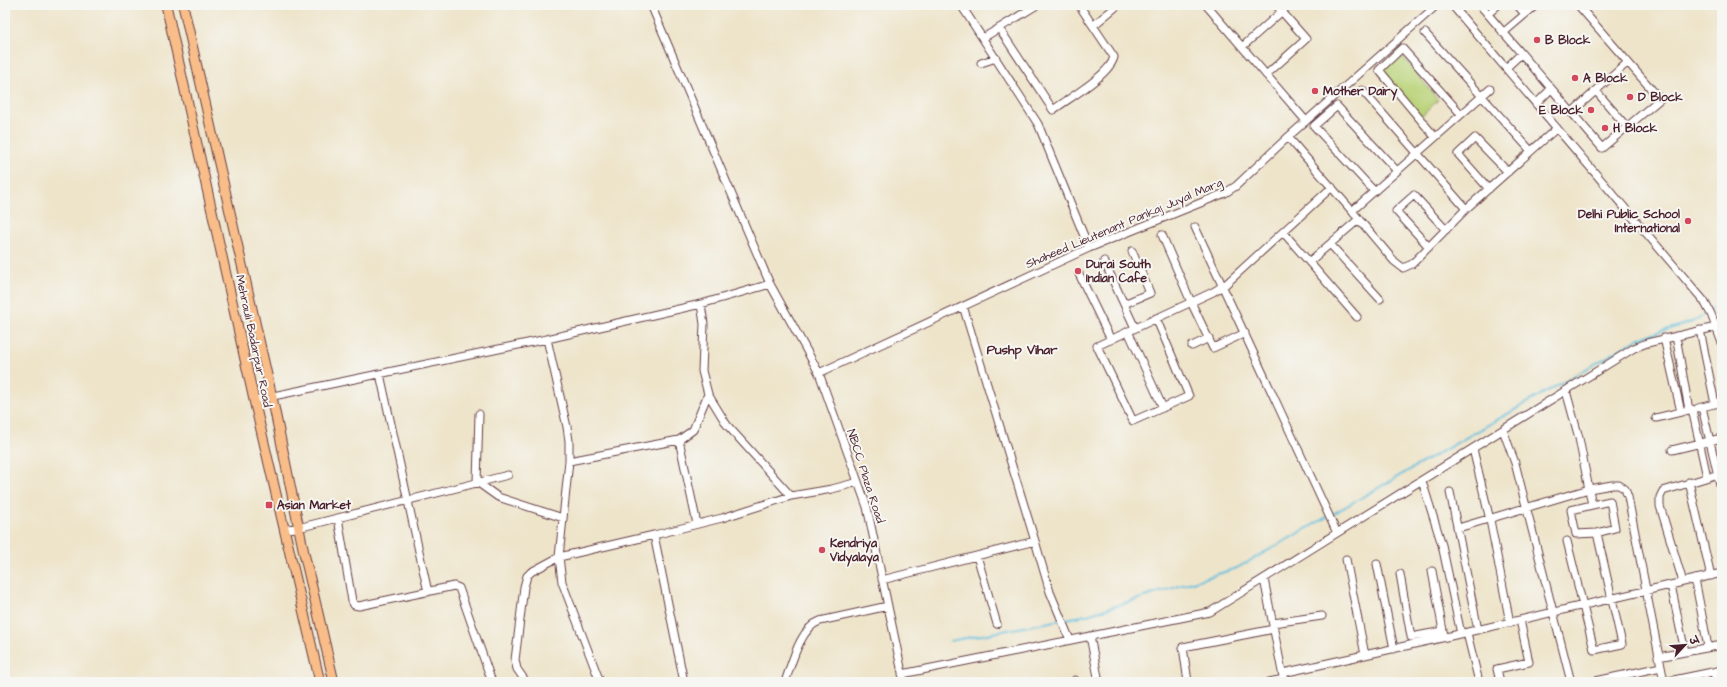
<svg xmlns="http://www.w3.org/2000/svg" width="1727" height="687" font-family="'Architects Daughter','Playpen Sans Deva',sans-serif">
<style>
.green{fill:#b9d378;stroke:#827952}
.lines{fill:none;stroke-linecap:round;stroke-linejoin:round}
.stream{stroke:#5ebedd;stroke-width:2}
.minor-casing{stroke:#633d43;stroke-width:9}
.major-casing{stroke:#633d43;stroke-width:11}
.minor{stroke:#fff;stroke-width:7}
.major{stroke:#f8bd89;stroke-width:9}
.poi-dot{fill:#d1495b;stroke:#f6f6f2;stroke-width:1.5}
.labels{text-anchor:middle;stroke-width:4;stroke-linejoin:round;paint-order:stroke}
.poi-label{font-size:12px;font-weight:bold;fill:#4a1f2b;stroke:#f6f6f2;text-anchor:start}
.street-label{font-size:12px;fill:#4a1f2b;stroke:#f6f6f2}
.neighbourhood-label{font-size:13px;font-weight:bold;fill:#4a1f2b;stroke:#f6f6f2}
</style>
<rect width="100%" height="100%" fill="#f6f6f2"/>
<filter id="ink" filterUnits="userSpaceOnUse"><feTurbulence type="fractalNoise" baseFrequency=".025" numOctaves="2"/><feDisplacementMap in="SourceGraphic" scale="8" xChannelSelector="R" yChannelSelector="G"/><feConvolveMatrix kernelMatrix="1 2 1 2 8 2 1 2 1" color-interpolation-filters="sRGB"/></filter>
<filter id="wash" filterUnits="userSpaceOnUse"><feTurbulence type="fractalNoise" baseFrequency=".012" numOctaves="4" result="noise"/><feDisplacementMap in="SourceGraphic" scale="16" xChannelSelector="R" yChannelSelector="G"/><feGaussianBlur stdDeviation="0.9" result="paint"/><feColorMatrix in="noise" values="0 0 0 0 0 0 0 0 0 0 0 0 0 0 0 0 0 1.4 0 .05"/><feComposite in="paint" operator="in"/></filter>
<g filter="url(#wash)">
<rect width="100%" height="100%" fill="#eee4ca"/>
<path class="green" d="M1400 53 1438 100 1419 119 1379 74Z"/>
<g class="lines">
<path class="stream" d="M1331 515 1640 338 1692 322 1722 303
M950 641 1087 615 1237 568 1327 517"/>
</g>
</g>
<g filter="url(#ink)">
<g class="lines">
<defs>
<path id="minor" d="M651 5 770 284 819 373 867 507 904 682
M961 5 1038 124 1089 248
M1206 5 1306 121
M1452 5 1704 301 1711 314 1722 343
M1480 5 1602 148 1660 99 1578 5
M1517 5 1525 14
M1488 14 1498 5
M1094 25 1118 5
M999 28 1053 110C1069 98 1110 75 1114 57L1079 5
M1425 33 1531 151
M1503 33 1536 5
M983 38 1037 5
M1242 47 1289 5
M981 63 996 58
M1506 68 1521 54
M1266 75 1306 39 1276 5
M1362 90 1466 209
M1596 91 1627 127
M1536 104 1551 89
M1571 113 1628 62
M1288 137 1352 211 1394 261 1403 268 1412 264 1466 209 1557 128
M1435 137 1379 70 1402 48 1461 114
M1489 189 1458 154 1475 138 1508 172
M1374 191 1314 126 1337 106 1397 171
M1352 211 1490 89
M1195 227 1337 533
M1283 232 1357 317
M1162 235 1191 302 1213 348 1245 333
M1330 244 1380 299
M1429 247 1396 211 1414 195 1446 230
M1104 261 1135 328
M1309 262 1359 219
M1079 274 1111 340
M701 304 704 324 702 371 708 394 727 425 791 496
M1124 304 1150 293 1132 251
M1156 318 1189 396 1133 421 1097 346 1213 292 1226 284 1332 187
M1700 330 1715 404
M1128 331 1163 408
M1676 336 1689 410
M1664 338 1681 412 1692 409 1707 477
M1192 346 1209 338
M819 373 1089 248 1225 193 1236 186 1288 137 1437 5
M380 374 428 592
M1566 391 1579 438 1592 505 1610 501 1615 528 1597 533 1622 644 1594 650 1567 541
M254 400 547 339 701 304 770 284
M1702 407 1722 493
M1698 408 1722 402
M479 414 477 482 498 497 563 518
M1656 418 1681 412
M1503 430 1515 463 1571 682
M679 440 697 524
M1473 449 1490 520 1510 623
M1672 450 1722 438
M569 461 679 440 693 430 708 394
M1422 481 1442 545 1461 634
M1689 482 1711 576
M1450 492 1478 630
M1592 505 1571 510 1576 534 1597 533
M338 518 352 601 354 605 359 606 454 586 459 588 492 682
M1458 528 1589 489 1612 485H1619L1625 489 1628 497 1664 682
M284 529 298 528 508 475
M654 535 722 518 791 496 832 489 858 482
M1035 541 1050 592 1070 640
M977 556 997 624
M1346 559 1365 655
M1377 564 1394 649
M1432 571 1444 636
M1400 574 1411 637 1443 631
M1264 579 1284 682
M1695 579 1708 647
M882 580 1035 541 963 306
M1683 582 1660 506V497L1663 491 1722 473
M1671 585 1685 652
M1273 623 1322 616
M1467 633 1479 682
M1090 636 1099 682
M1658 657 1722 645
M1714 672 1716 682
M1283 673 1455 635 1722 573
M902 674 1210 612 1634 348 1647 343 1716 327
M1075 680V682
M526 682 517 669 515 660 524 587 527 576 531 572 559 557 569 461V441L567 427 547 339
M600 682 562 582 559 557 654 535 684 682
M785 682C792 663 800 628 820 621L888 606
M1188 682 1183 647 1274 629
M1269 682 1284 679
M1500 682 1497 669 1529 662 1520 620
M1591 682 1661 667
M1664 682 1722 670"/>
<path id="major" d="M166 5 254 400 320 682
M183 5 272 397 304 553 334 682"/>
</defs>
<use href="#minor" class="minor-casing"/>
<use href="#major" class="major-casing"/>
<use href="#minor" class="minor"/>
<use href="#major" class="major"/>
</g>
</g>
<g class="poi-dot">
<circle cx="1537" cy="40" r="4"/>
<circle cx="1575" cy="78" r="4"/>
<circle cx="1315" cy="91" r="4"/>
<circle cx="1630" cy="97" r="4"/>
<circle cx="1591" cy="110" r="4"/>
<circle cx="1605" cy="128" r="4"/>
<circle cx="1688" cy="221" r="4"/>
<circle cx="1078" cy="271" r="4"/>
<rect x="265" y="501" width="8" height="8" rx="2"/>
<circle cx="822" cy="550" r="4"/>
</g>
<g class="labels">
<g class="poi-label">
<text x="1545" y="44">B Block</text>
<text x="1583" y="82">A Block</text>
<text x="1323" y="95">Mother Dairy</text>
<text x="1638" y="101">D Block</text>
<text x="1583" y="114" text-anchor="end">E Block</text>
<text x="1613" y="132">H Block</text>
<text x="1680" y="218" text-anchor="end">Delhi Public School<tspan x="1680" dy="14">International</tspan></text>
<text x="1086" y="268">Durai South<tspan x="1086" dy="14">Indian Cafe</tspan></text>
<text x="277" y="509">Asian Market</text>
<text x="830" y="547">Kendriya<tspan x="830" dy="14">Vidyalaya</tspan></text>
</g>
<g class="street-label">
<text transform="translate(1124 223) rotate(-23)" y="4">Shaheed Lieutenant Pankaj Juyal Marg</text>
<text transform="translate(254 341) rotate(78)" y="4">Mehrauli Badarpur Road</text>
<text transform="translate(866 476) rotate(72)" y="4">NBCC Plaza Road</text>
</g>
<g class="neighbourhood-label">
<text x="1022" y="354">Pushp Vihar</text>
</g>
</g>
<rect width="1727" height="687" fill="none" stroke="#f6f6f2" stroke-width="20"/>
<g transform="translate(1685 645) rotate(64)" stroke="#f6f6f2" stroke-width="3" paint-order="stroke">
<path d="M0-3L7 15L0 10L-7 15Z" fill="#4a1f2b"/>
<text y="-6" font-size="11" font-weight="bold" text-anchor="middle" fill="#4a1f2b">उ</text>
</g>
</svg>
